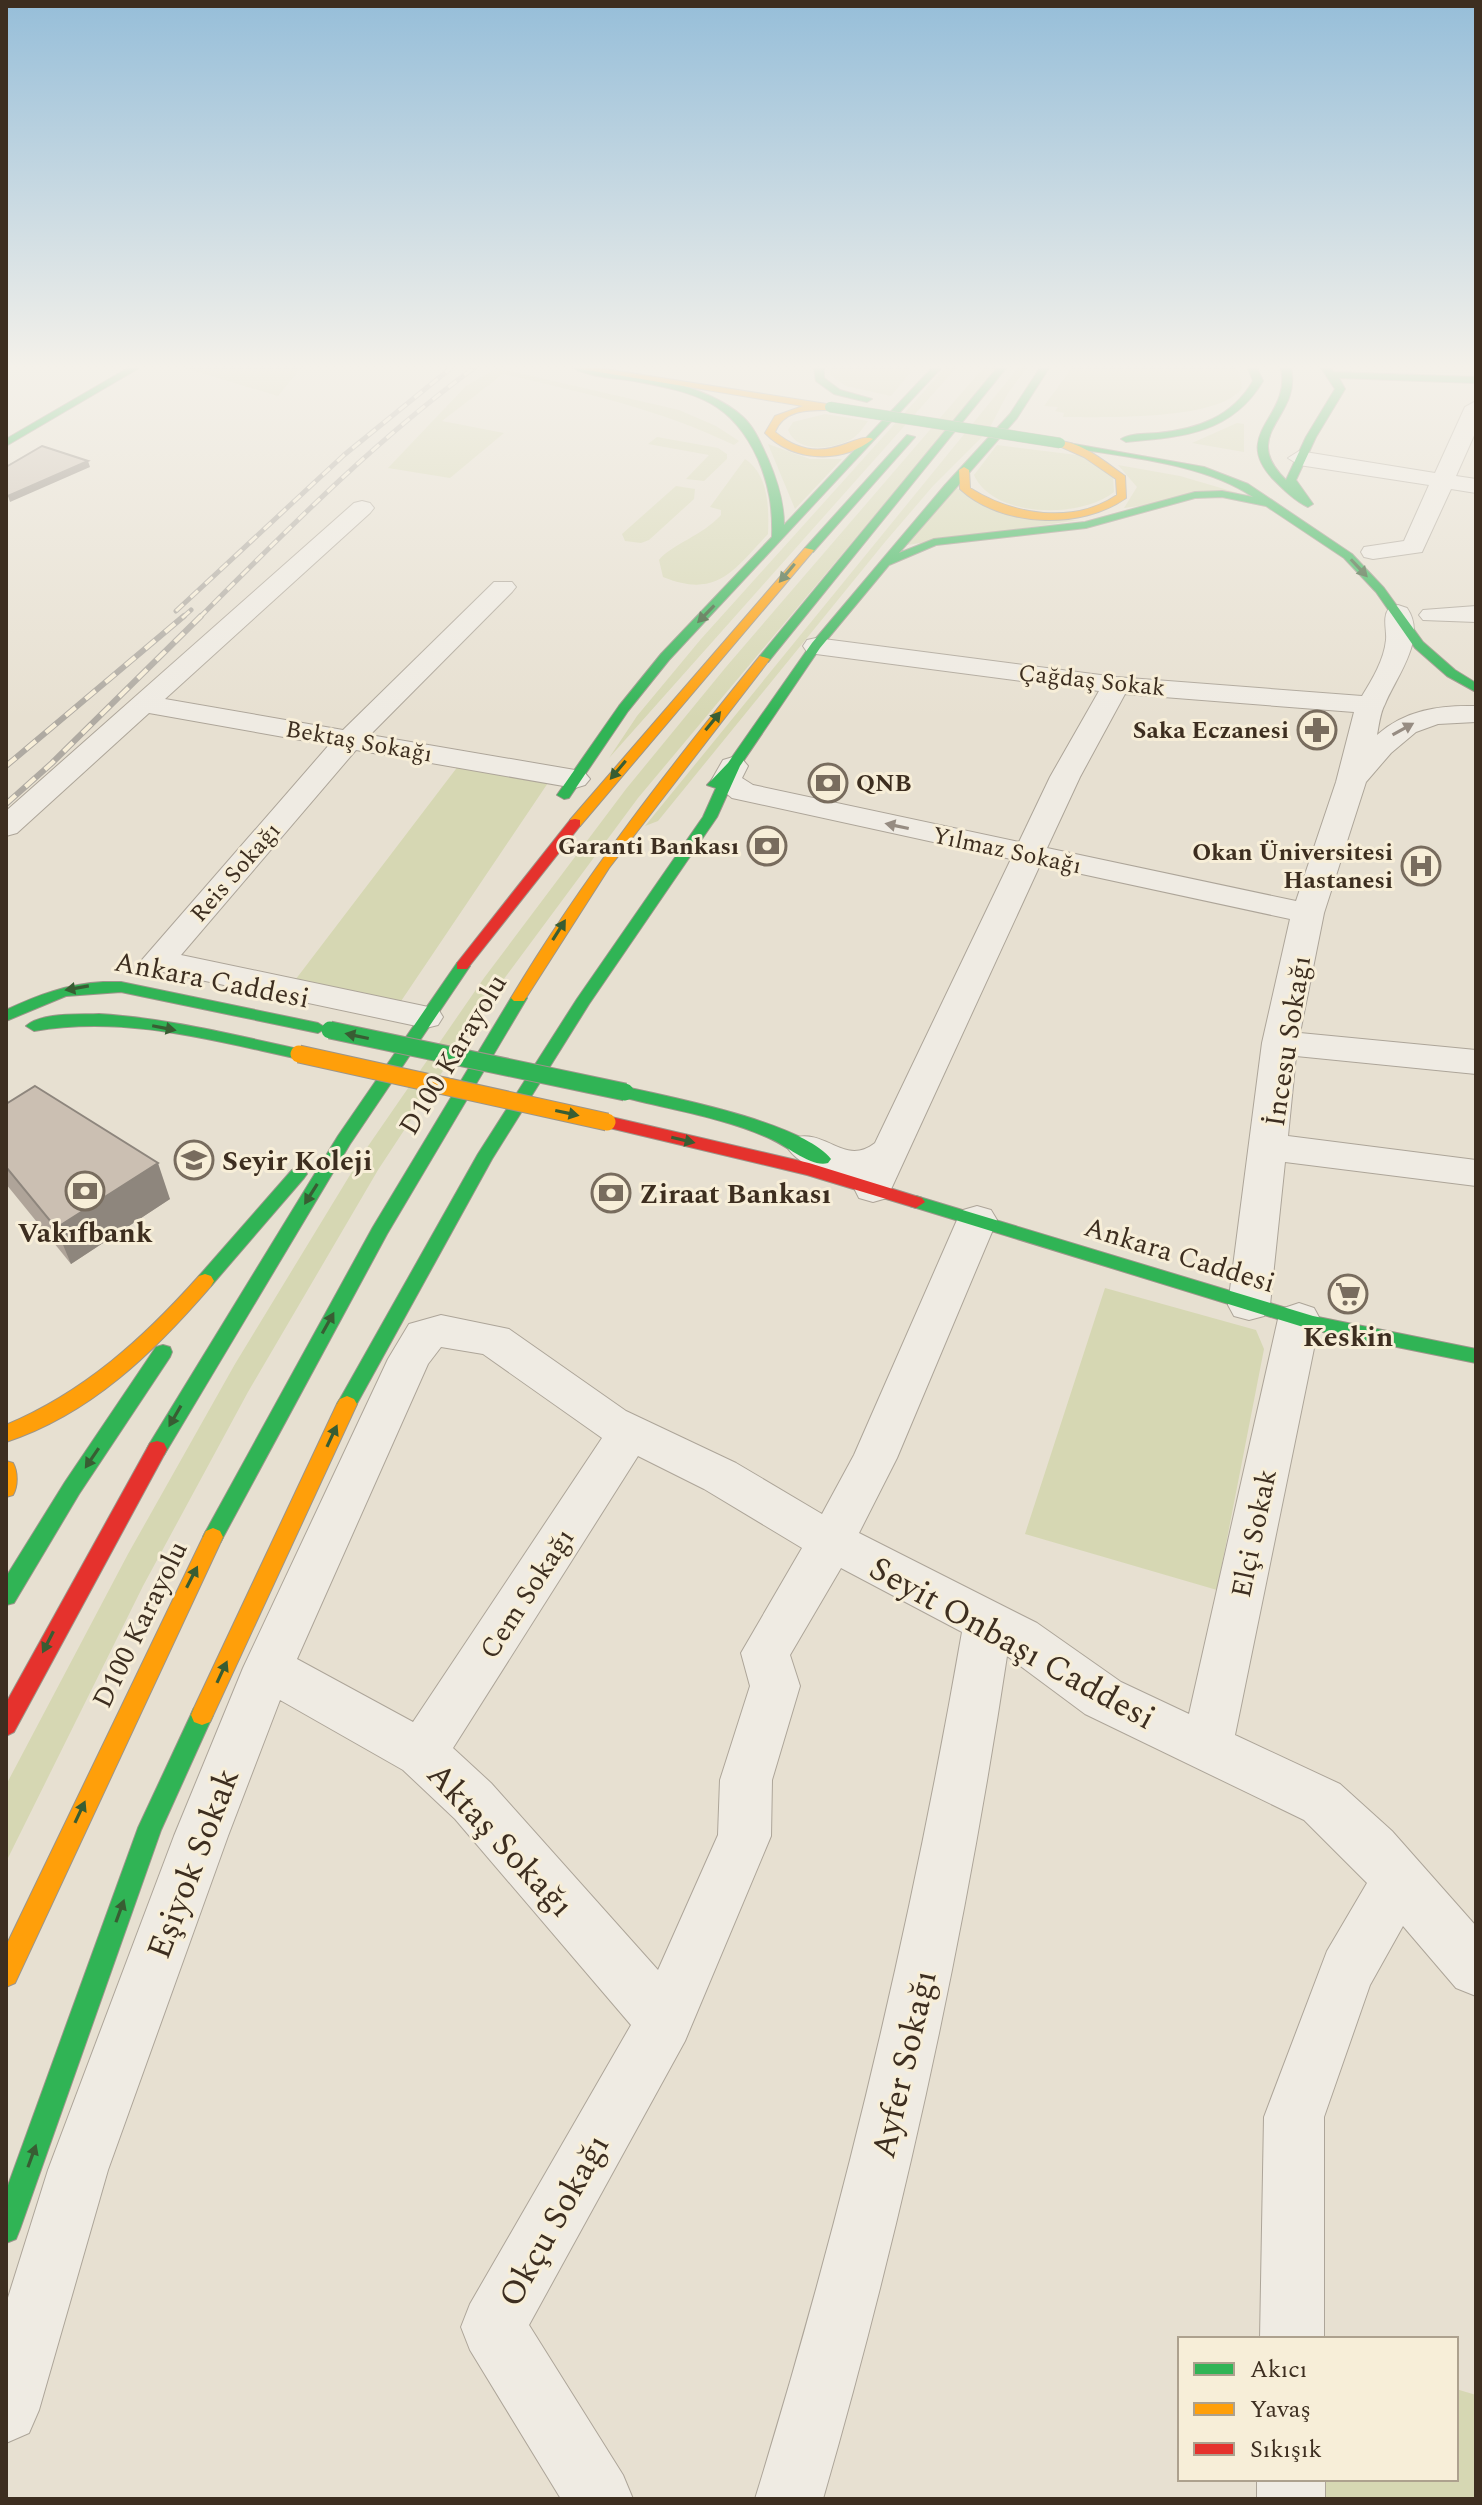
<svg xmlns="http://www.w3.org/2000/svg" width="1482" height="2505" font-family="Spectral,serif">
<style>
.green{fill:#d6d7b3}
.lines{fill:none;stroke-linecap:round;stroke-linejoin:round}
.street-casing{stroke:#ada599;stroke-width:2}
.fast-casing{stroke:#9c958a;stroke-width:2}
.slow-casing{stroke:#9c958a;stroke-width:2}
.jam-casing{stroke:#9c958a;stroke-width:2}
.street{fill:#efebe3;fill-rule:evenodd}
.fast{fill:#30b455;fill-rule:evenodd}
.slow{fill:#ff9f0a;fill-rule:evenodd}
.jam{fill:#e5322d;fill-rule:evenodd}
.rail-far1-casing{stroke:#afaaa2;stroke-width:5}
.rail-casing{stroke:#afaaa2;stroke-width:6}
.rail-far1{stroke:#f7eed8;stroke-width:3;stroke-dasharray:10;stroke-linecap:butt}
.rail{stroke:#f7eed8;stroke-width:4;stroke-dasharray:13;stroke-linecap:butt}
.fast-bridge-far1-casing{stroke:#9c958a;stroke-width:11;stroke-linecap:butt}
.fast-bridge-casing{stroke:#9c958a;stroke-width:19;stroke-linecap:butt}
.slow-bridge-casing{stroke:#9c958a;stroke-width:19;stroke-linecap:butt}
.fast-bridge-far1{stroke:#30b455;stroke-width:10}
.fast-bridge{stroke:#30b455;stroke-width:17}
.slow-bridge{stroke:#ff9f0a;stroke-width:17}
.wall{fill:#afa499}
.shaded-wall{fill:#8e867d}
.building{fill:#cbbfb2;stroke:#8e867d;stroke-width:2}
.oneway{fill:#385d33}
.oneway2{fill:#968c82}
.labels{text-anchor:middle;stroke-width:6;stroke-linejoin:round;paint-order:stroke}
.far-street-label{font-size:24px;fill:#3d2e20;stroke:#f7eed8}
.far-poi-label{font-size:24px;font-weight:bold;fill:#3d2e20;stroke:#f7eed8;text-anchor:end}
.street-label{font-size:28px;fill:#3d2e20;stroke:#f7eed8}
.poi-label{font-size:28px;font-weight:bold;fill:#3d2e20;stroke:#f7eed8;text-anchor:start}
.near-street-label{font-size:34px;fill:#3d2e20;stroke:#f7eed8}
</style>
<rect width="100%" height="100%" fill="#e7e0d1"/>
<path class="green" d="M185 368H301L278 396Z
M497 368 679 410 716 426 739 441 734 445C660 409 582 392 503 374L442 421 504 433 450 478 388 468 466 386Z
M831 368H909L910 373 891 396 846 386 830 375Z
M945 368H956L609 758 637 716 701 639Z
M983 368H998L638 798 498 987 378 1170 248 1392 143 1586 6 1862V1785L128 1554 235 1364 364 1152 484 978 626 789 726 667Z
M1018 368H1027L1008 393 988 431 933 486 885 542 658 821 645 826Z
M1072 368H1235L1240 375 1242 388C1220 421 1101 417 1063 417L1064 413 1055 411 1058 407 1044 406Z
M825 414 868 421C863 428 858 436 850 440 832 449 798 454 788 430L793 422Z
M1237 423 1244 424V452L1192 443Z
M657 437 718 448 727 454V459L704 481 686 479 709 455 648 444Z
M768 444 810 459H842L795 509Z
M997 445 1085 456 1113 477 1114 492C1081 519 993 518 974 475Z
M745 459C769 475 769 508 768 534 734 570 717 599 663 577L659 560C672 544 702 536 721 515V510L710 507Z
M1118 465 1180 476 1238 493 1124 508 1137 487Z
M676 486 695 489 694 499 649 540 641 543 625 541 622 534Z
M955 487C1007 518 1018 521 1079 520L907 545Z
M465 757 556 771 389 1019 283 996Z
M1105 1288 1256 1330 1264 1349 1217 1590 1025 1534Z
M1456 2389 1476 2395V2499H1324V2479H1456Z"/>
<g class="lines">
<defs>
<path id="street" d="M1476 401V431L1456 476 1476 479V493L1451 489 1422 552 1373 559 1364 557 1361 552 1364 547 1404 541 1429 485 1299 465 1288 458 1299 451 1435 473 1465 407Z
M362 501 370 503 374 508 370 513 165 699 343 730 494 582H512L516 587 512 592 370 735 575 770 585 773 590 779 585 785 575 788 356 750 181 955 438 1009 443 1017 438 1025 426 1028 158 971 146 968 141 961 329 745 149 713 17 833 6 836V811L354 503Z
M1398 605 1407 608C1428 638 1396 677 1385 704 1380 713 1379 725 1377 735 1405 710 1439 705 1476 706V722L1438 724 1416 732 1391 753 1366 782 1324 913 1300 1033 1476 1050V1074L1296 1056 1288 1136 1476 1160V1186L1285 1162 1270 1305 1264 1316 1249 1320 1234 1316 1228 1305 1262 1043 1290 919 1040 865 887 1198 873 1202 859 1198 854 1188 858 1179C835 1177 800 1168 787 1147L793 1138C827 1128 844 1167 875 1143L1011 859 732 798 711 781 723 760 733 757 743 760 748 766 742 778 753 785 1019 842 1050 777 1099 691 816 654 807 652 803 646 807 640 816 638 1116 677 1362 696C1372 680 1384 660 1386 640 1387 629 1382 618 1389 608ZM1125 694 1354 712 1336 782 1296 901 1047 848 1080 777Z
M1476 606V622L1423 620 1419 615 1423 610Z
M977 1206 991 1210 997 1220 897 1458 859 1533 1037 1623 1121 1682 1189 1714 1278 1319 1284 1308 1299 1303 1314 1308 1320 1319 1235 1735 1340 1784 1392 1831 1476 1926V1996L1456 1988 1403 1926 1370 1985 1324 2117V2339H1260L1264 2117 1327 1951 1367 1883 1304 1820 1085 1714 1007 1656C964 1941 903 2222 823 2499H755C843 2214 911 1926 962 1632L841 1568 790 1655 800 1686 772 1780 771 1836 685 2041 529 2325 623 2475 633 2499H561L470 2350 461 2327 470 2304 631 2025 455 1819 403 1770 280 1700 228 1836 108 2170 39 2410 29 2433 6 2443V2304L48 2170 174 1836 243 1668 388 1359 409 1324 441 1315 509 1329 626 1411 736 1463 822 1514 854 1455 957 1220 963 1210ZM441 1347 483 1354 602 1438 413 1722 297 1659 428 1364ZM638 1456 704 1489 802 1548 741 1653 750 1686 720 1780 718 1835 658 1970 491 1783 453 1748Z
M1257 2479H1325V2499H1257Z"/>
<path id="fast" d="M128 368H139L6 446V439Z
M573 368C620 368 707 383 743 417 755 428 761 444 768 459 777 480 784 501 784 525L932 368H941L669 660 628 711 569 798 564 799 557 795 619 706 661 654 772 537C773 508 769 485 758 459 732 402 697 393 639 382 618 378 591 378 573 368Z
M814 368H824V378L840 390 872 399 867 402 834 394 816 381Z
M997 368H1006L768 662H760V656Z
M1040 368H1049L1017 418 899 553 934 539 1085 522 1195 492 1222 491 1253 497C1202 462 1121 457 1060 446L1057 445V441L1204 467 1248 484 1352 554 1384 588 1423 642 1455 670 1476 683V692L1447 676 1415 648 1376 592 1344 558 1266 506 1222 497 1195 498 1086 528 936 545 889 565 820 648 740 766 717 817 589 1004 492 1159 354 1409 347 1412 340 1409 337 1404 340 1399 478 1154 577 999 703 817 716 788 707 785 728 763 812 643 945 485 1010 414Z
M1248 368H1257L1263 381C1231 434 1182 437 1126 442L1121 439C1131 433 1146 434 1158 433 1198 429 1232 417 1253 381Z
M1281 368H1291C1302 418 1238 433 1286 480L1306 437 1335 389 1321 368H1330L1334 372 1476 377V383L1339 378 1345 389 1316 437 1296 480 1313 504 1308 507C1295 501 1283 489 1273 479 1230 433 1292 417 1281 368Z
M907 435 915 437 813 552H805V548Z
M462 961 470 966 350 1144 164 1455 157 1457 150 1455 147 1449 150 1443 338 1136 457 963Z
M103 982H121L318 1023 326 1028 318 1033 121 992 66 996 6 1021V1010C38 995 67 984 103 982Z
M519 993 527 998 387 1234 220 1543 213 1546 206 1543 203 1537 206 1531 373 1227 511 998Z
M99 1014C167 1018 233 1035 299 1049L307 1054 299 1059C210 1040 125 1015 34 1031L26 1026C42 1012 78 1015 99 1014Z
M625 1087C671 1097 803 1123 831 1159L828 1163C812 1168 787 1146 771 1139 723 1117 670 1110 619 1096L617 1092Z
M298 1168 304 1170 307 1174 304 1178 211 1286H199L196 1281 199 1276 292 1170Z
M916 1196 1313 1316 1476 1349V1363L1313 1330 910 1206 907 1202 910 1198Z
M163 1345 170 1347 172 1352 170 1357 79 1494 14 1603 6 1605V1577L65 1482 156 1347Z
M202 1705 210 1708 213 1715 161 1830 20 2229 16 2239 6 2243V2191L138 1828 194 1708Z"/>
<path id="slow" d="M575 368H598L833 405V409L830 410C809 410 784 409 775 432 823 472 856 430 873 439 842 464 793 462 765 433L775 416 803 406Z
M1057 441C1081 441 1105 462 1125 476L1126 498C1081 530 1001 527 960 489L959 470 964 467 969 470 970 488C1013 515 1073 525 1117 495L1116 479 1084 457 1057 445Z
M805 548 814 550 580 826H570V820Z
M760 656 770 659 609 868 524 1001H514L511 998C584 876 671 766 760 656Z
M205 1274 211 1276 214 1281 211 1286C154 1352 91 1414 6 1442V1425C84 1392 143 1339 199 1276Z
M347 1396 354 1399 357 1404 210 1722 202 1725 194 1722 191 1715 194 1708 337 1404 340 1399Z
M6 1461 13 1463C18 1472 18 1486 13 1495L6 1497Z
M213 1528 220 1531 223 1537 15 1983 6 1987V1946L206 1531Z"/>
<path id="jam" d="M575 819 580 820V826L467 969H457V963L570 820Z
M607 1116 809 1163 922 1198 925 1202 916 1208 807 1175 601 1126 599 1122Z
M157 1441 164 1443 167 1449 164 1455 14 1732 6 1736V1703L150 1443Z"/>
</defs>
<use href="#street" class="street-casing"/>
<use href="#fast" class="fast-casing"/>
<use href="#slow" class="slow-casing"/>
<use href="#jam" class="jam-casing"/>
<use href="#street" class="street"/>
<use href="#fast" class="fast"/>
<use href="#slow" class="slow"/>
<use href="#jam" class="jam"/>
<defs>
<path id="rail-far1" d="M176 611 344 455 451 368
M182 618 191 610
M199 618C287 530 373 442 474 368"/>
<path id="rail" d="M6 766 184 616
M6 804 52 763 201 616"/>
</defs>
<use href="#rail-far1" class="rail-far1-casing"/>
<use href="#rail" class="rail-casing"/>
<use href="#rail-far1" class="rail-far1"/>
<use href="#rail" class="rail"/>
<defs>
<path id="fast-bridge-far1" d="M830 407 1060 443"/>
<path id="fast-bridge" d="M330 1030 625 1092"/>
<path id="slow-bridge" d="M299 1054 607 1122"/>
</defs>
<use href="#fast-bridge-far1" class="fast-bridge-far1-casing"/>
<use href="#fast-bridge" class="fast-bridge-casing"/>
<use href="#slow-bridge" class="slow-bridge-casing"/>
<use href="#fast-bridge-far1" class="fast-bridge-far1"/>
<use href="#fast-bridge" class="fast-bridge"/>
<use href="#slow-bridge" class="slow-bridge"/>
</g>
<path class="wall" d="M6 1104 170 1199 71 1264 6 1184Z"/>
<path class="shaded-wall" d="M88 461 90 467 10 502 8 496Z
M158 1163 170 1199 71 1264 56 1228Z"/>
<path class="building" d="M42 446 88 461 8 496 6 495V467Z
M35 1086 158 1163 56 1228 6 1167V1104Z"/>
<defs><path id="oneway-solid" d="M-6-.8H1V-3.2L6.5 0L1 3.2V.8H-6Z" transform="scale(2)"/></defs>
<g class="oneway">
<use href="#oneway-solid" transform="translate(1359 568) rotate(47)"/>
<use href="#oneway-solid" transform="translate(787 573) rotate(130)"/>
<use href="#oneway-solid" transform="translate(706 614) rotate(134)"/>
<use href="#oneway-solid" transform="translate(713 721) rotate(-51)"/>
<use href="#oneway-solid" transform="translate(618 770) rotate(130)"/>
<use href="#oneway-solid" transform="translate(559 930) rotate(-58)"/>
<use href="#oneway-solid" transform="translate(77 988) rotate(170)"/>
<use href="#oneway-solid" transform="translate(164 1028) rotate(11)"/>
<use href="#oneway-solid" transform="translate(357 1036) rotate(-168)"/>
<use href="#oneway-solid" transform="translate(567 1113) rotate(12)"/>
<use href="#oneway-solid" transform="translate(683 1140) rotate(13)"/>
<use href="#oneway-solid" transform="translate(311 1194) rotate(122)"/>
<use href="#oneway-solid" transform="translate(328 1323) rotate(-61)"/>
<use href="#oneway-solid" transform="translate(175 1416) rotate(120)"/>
<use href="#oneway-solid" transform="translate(332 1436) rotate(-65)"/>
<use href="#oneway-solid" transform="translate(92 1458) rotate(124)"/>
<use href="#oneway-solid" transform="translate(192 1577) rotate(-63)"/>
<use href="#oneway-solid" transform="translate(48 1642) rotate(117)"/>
<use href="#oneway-solid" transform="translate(222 1672) rotate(-65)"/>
<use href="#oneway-solid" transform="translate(80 1812) rotate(-65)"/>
<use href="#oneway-solid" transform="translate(120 1911) rotate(-70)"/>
<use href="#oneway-solid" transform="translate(32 2156) rotate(-70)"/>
</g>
<g class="oneway2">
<use href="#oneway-solid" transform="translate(1403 729) rotate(-29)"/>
<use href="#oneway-solid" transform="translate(897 826) rotate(-168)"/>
</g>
<linearGradient id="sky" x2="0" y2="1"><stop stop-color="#96bed9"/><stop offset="0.51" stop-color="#f4f1ea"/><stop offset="1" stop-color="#f4f1ea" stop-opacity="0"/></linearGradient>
<rect width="1482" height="719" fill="url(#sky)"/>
<defs>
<symbol id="pharmacy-ring" viewBox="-11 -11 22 22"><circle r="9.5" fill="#f7eed8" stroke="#786c5e" stroke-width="1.5"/><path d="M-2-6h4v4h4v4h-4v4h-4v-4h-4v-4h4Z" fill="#786c5e"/></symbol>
<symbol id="bank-ring" viewBox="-11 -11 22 22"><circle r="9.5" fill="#f7eed8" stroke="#786c5e" stroke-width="1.5"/><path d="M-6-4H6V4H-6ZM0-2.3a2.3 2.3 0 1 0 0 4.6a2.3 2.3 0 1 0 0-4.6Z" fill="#786c5e"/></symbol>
<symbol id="hospital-ring" viewBox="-11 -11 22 22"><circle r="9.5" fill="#f7eed8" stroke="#786c5e" stroke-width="1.5"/><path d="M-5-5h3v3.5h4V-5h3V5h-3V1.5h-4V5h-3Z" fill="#786c5e"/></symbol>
<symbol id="school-ring" viewBox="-11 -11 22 22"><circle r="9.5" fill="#f7eed8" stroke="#786c5e" stroke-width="1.5"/><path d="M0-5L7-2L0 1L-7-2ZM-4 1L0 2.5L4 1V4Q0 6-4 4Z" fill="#786c5e"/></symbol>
<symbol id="supermarket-ring" viewBox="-11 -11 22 22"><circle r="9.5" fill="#f7eed8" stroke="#786c5e" stroke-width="1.5"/><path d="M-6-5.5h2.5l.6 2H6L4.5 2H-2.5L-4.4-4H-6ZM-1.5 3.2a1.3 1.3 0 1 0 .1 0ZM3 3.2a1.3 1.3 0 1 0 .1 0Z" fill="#786c5e"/></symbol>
</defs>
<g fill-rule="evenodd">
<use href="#pharmacy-ring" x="1295" y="708" width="44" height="44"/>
<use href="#bank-ring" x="806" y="761" width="44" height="44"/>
<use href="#bank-ring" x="745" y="824" width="44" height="44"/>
<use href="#hospital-ring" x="1399" y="844" width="44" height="44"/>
<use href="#school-ring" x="172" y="1138" width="44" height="44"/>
<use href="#bank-ring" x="63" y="1169" width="44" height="44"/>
<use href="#bank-ring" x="589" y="1171" width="44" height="44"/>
<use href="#supermarket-ring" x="1326" y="1272" width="44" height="44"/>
</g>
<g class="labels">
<g class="far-street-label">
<text transform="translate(1092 680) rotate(6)" y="8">Çağdaş Sokak</text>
<text transform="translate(359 741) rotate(10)" y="8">Bektaş Sokağı</text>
<text transform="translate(1007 850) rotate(12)" y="8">Yılmaz Sokağı</text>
<text transform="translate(235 872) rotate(-49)" y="8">Reis Sokağı</text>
</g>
<g class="far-poi-label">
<text x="1289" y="738">Saka Eczanesi</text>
<text x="856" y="791" text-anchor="start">QNB</text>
<text x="739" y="854">Garanti Bankası</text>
<text x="1393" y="860">Okan Üniversitesi<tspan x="1393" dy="28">Hastanesi</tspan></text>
</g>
<g class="street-label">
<text transform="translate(212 979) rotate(11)" y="10">Ankara Caddesi</text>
<text transform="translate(1287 1041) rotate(-81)" y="10">İncesu Sokağı</text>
<text transform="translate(452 1054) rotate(-59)" y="10">D100 Karayolu</text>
<text transform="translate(1180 1254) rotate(17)" y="10">Ankara Caddesi</text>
<text transform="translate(1253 1533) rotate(-78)" y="10">Elçi Sokak</text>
<text transform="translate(526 1593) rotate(-57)" y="10">Cem Sokağı</text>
<text transform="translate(139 1624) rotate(-64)" y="10">D100 Karayolu</text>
</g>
<g class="poi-label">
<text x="222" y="1170">Seyir Koleji</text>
<text x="639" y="1203">Ziraat Bankası</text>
<text x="85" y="1242" text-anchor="middle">Vakıfbank</text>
<text x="1348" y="1346" text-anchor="middle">Keskin</text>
</g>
<g class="near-street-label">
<text transform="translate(1013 1642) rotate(29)" y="12">Seyit Onbaşı Caddesi</text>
<text transform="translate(501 1839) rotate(47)" y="12">Aktaş Sokağı</text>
<text transform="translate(192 1863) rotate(-69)" y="12">Eşiyok Sokak</text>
<text transform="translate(903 2064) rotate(-77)" y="12">Ayfer Sokağı</text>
<text transform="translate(553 2220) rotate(-61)" y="12">Okçu Sokağı</text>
</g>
</g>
<rect width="1482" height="2505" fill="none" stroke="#3d2e20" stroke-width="16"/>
<rect x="1178" y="2337" width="280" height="144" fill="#f7eed8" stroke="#ada18e" stroke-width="2"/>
<rect x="1194" y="2363" width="40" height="12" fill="#30b455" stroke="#ada18e" stroke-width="2"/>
<text x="1250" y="2377" font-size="24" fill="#3d2e20">Akıcı</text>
<rect x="1194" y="2403" width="40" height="12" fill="#ff9f0a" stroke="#ada18e" stroke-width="2"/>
<text x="1250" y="2417" font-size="24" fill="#3d2e20">Yavaş</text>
<rect x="1194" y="2443" width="40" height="12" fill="#e5322d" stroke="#ada18e" stroke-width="2"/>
<text x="1250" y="2457" font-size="24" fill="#3d2e20">Sıkışık</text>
</svg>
